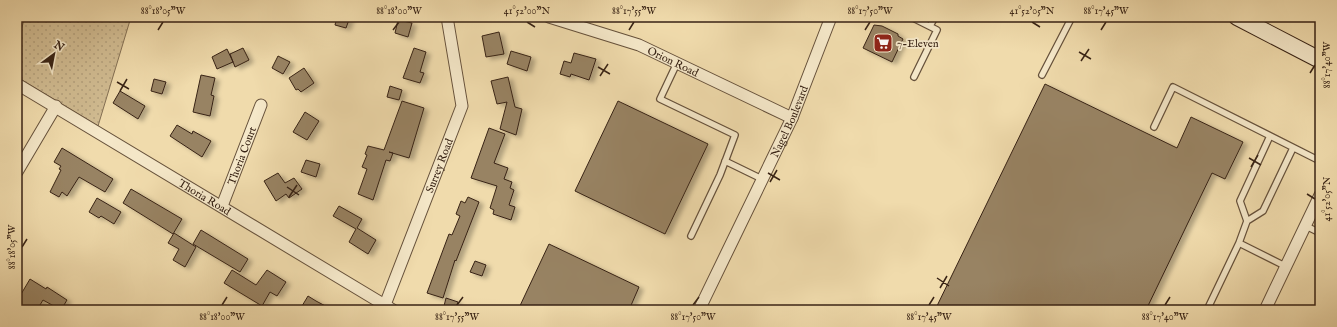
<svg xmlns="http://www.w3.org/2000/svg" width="1337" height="327" font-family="'IM FELL English',serif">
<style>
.park{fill:url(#park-dots);stroke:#847054}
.building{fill:#988364;stroke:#382315;filter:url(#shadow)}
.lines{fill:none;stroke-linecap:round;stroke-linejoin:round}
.service-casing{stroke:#66513b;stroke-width:8}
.minor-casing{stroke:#66513b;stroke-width:13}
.secondary-casing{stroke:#382315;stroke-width:18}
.service{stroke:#f5e8c9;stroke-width:5.5}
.minor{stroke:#f5e8c9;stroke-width:11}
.secondary{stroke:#f5e8c9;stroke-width:16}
.ticks{fill:none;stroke:#382315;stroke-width:1.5}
.labels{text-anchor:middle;stroke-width:3.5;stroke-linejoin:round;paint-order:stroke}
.poi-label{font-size:11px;fill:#382315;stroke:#f5e8c9;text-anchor:start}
.street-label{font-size:11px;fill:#382315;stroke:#f5e8c9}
.neatline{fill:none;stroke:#382315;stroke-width:1.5}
.ticks-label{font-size:10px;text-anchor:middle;fill:#382315}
</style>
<defs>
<pattern id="park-dots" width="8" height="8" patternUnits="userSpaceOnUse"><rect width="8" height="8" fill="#d1bc92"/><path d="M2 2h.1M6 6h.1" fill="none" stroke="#b4a17d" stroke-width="1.8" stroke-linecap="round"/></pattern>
<filter id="shadow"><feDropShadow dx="4.5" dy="2.5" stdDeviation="2" flood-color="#0004"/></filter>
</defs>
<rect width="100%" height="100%" fill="#f0dbac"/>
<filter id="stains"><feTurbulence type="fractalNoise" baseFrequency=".005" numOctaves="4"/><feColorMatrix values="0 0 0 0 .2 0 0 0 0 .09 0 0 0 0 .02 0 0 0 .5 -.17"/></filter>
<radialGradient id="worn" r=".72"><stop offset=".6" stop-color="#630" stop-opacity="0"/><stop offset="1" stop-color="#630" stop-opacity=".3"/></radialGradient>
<path class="park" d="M25 17H131L98 126 17 77V44Z"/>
<path class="building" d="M337 17H350L346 28 335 25Z
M398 20 412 23 408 37 395 33Z
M874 25 882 26 898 34V36L903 39 892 62 863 48Z
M499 32 504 54 486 57 482 36Z
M243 48 249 60 235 67 230 54Z
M414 48 426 52 420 72 424 73 420 83 403 78Z
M227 49 233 62 217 69 212 57Z
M511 51 531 57 527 71 507 64Z
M574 53 596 59 589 80 571 74 570 77 560 74 564 61 571 63Z
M278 56 290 62 283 74 272 68Z
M304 68 314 83 301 92 298 89 296 90 289 78Z
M201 75 215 78 211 95 214 96 210 116 193 112Z
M508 77 515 107 522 109 516 135 500 129 507 102 497 104 491 81Z
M154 79 166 82 162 94 151 91Z
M1045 84 1177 148 1191 117 1243 142 1225 179 1212 173 1146 310H935Z
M390 86 402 90 399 100 387 97Z
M120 91 145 106 138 119 113 103Z
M402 101 424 108 409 158 389 152 393 153 390 161 386 160 373 200 358 194 367 169 362 167 367 155 365 154 368 146 384 150Z
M618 101 708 144 665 234 575 191Z
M305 112 319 121 307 140 293 132Z
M177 125 192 134 193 131 211 141 202 157 170 136Z
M489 128 505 134 494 163 508 168 504 179 512 182 510 188 514 190 509 205 515 207 511 220 493 214 494 210 490 208 497 186 471 178Z
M62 148 113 179 105 192 79 177 67 196 62 192 59 197 50 192 61 170 59 169 61 166 54 162Z
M306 160 320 164 316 177 301 172Z
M278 173 285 183 294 178 302 189 289 198 286 194 276 201 264 181Z
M131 189 182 219 173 234 123 203Z
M468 197 479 202 456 261 455 260 443 298 427 293 449 234 452 235 460 216 456 214 461 201 465 203Z
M97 198 121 212 114 224 101 216 99 218 89 212Z
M339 206 362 219 357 228 376 240 368 254 349 242 356 229 333 216Z
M201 230 248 259 240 272 193 244Z
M174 233 196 247 185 267 173 260 179 249 168 243Z
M549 244 639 287 629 310H518Z
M475 261 486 265 482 276 470 272Z
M232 270 256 285 267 270 286 282 277 296 270 292 262 306 224 283Z
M30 279 46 289 47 287 67 300 61 310 43 300 37 310H22L17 307V301Z
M308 296 316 301 333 310H309L302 306Z
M446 298 458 302 455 310H443Z"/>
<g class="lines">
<defs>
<path id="service" d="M911 17 937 30 914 77
M930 26 935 17
M677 63 660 99 735 135 720 175 691 236
M1042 75 1072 17
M1154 127 1173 87 1320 161
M725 161 762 179
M1247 221 1240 201 1270 136
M1306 226 1320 233
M1239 243 1247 221 1263 211 1293 148
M1207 310 1239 243 1285 266"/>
<g id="minor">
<path id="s1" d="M549 17 639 45 792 118"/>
<path id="s2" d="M17 84 393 310"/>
<path d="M17 172 56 106"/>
<path id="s3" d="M222 206 261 105"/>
<path id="s4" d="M383 310 462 106 447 17"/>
<path id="s5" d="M699 310 792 118 831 17"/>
<path d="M1265 310 1320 195"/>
</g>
<path id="secondary" d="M1237 17 1320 60"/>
</defs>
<use href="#service" class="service-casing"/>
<use href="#minor" class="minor-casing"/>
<use href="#secondary" class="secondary-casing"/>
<use href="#service" class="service"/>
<use href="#minor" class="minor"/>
<use href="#secondary" class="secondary"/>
</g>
<path class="ticks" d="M527 22 535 27M1032 22 1040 27M158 30 163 22M393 30 399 22M629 30 634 22M865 30 870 22M1101 30 1106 22M1079 52 1091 59M1081 61 1089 49M598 67 610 74M1310 73 1315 65M600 76 608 64M117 82 129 89M120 91 127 79M1249 158 1261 165M1251 167 1258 155M768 173 780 180M770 182 777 170M287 187 299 195M1307 194 1315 199M289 197 297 185M22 247 27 239M937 278 949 286M940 288 947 276M222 305 227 297M457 305 463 297M693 305 699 297M929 305 934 297M1165 305 1170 297"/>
<defs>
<symbol id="supermarket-square" viewBox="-11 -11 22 22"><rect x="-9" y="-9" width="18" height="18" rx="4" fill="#8f2418" stroke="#f5e8c9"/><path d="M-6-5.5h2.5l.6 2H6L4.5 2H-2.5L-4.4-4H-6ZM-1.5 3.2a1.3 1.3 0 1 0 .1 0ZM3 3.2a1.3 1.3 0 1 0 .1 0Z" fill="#fff"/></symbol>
</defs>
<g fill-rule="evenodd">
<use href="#supermarket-square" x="872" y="32" width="22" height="22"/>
</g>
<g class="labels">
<g class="poi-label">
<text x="897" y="47">7-Eleven</text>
</g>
<g class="street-label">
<text dy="4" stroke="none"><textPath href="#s1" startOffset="132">Orion Road</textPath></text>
<text dy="4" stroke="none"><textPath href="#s5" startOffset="209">Nagel Boulevard</textPath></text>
<text dy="4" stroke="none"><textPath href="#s3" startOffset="54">Thoria Court</textPath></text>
<text dy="4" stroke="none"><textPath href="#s4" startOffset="155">Surrey Road</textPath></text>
<text dy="4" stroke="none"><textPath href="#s2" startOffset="219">Thoria Road</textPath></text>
</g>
</g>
<rect width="1337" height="327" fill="none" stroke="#f0dbac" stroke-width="44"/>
<g transform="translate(54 54) rotate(32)" stroke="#f5e8c9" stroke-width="3" paint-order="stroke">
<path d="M0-3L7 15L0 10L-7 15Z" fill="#382315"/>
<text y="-6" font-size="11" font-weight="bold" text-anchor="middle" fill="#382315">N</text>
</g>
<rect x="22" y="22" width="1293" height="283" class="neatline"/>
<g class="ticks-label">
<text x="163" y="14">88°18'05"W</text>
<text x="399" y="14">88°18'00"W</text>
<text x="527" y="14">41°52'00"N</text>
<text x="634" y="14">88°17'55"W</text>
<text x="870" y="14">88°17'50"W</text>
<text x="1032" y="14">41°52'05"N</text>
<text x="1106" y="14">88°17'45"W</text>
<text transform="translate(1326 65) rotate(-90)" y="4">88°17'40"W</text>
<text transform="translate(1326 199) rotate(-90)" y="4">41°52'05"N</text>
<text transform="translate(11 247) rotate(-90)" y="4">88°18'05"W</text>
<text x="222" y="320">88°18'00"W</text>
<text x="457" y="320">88°17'55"W</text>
<text x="693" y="320">88°17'50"W</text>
<text x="929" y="320">88°17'45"W</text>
<text x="1165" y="320">88°17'40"W</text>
</g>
<rect width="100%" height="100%" filter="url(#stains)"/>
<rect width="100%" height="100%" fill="url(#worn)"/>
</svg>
